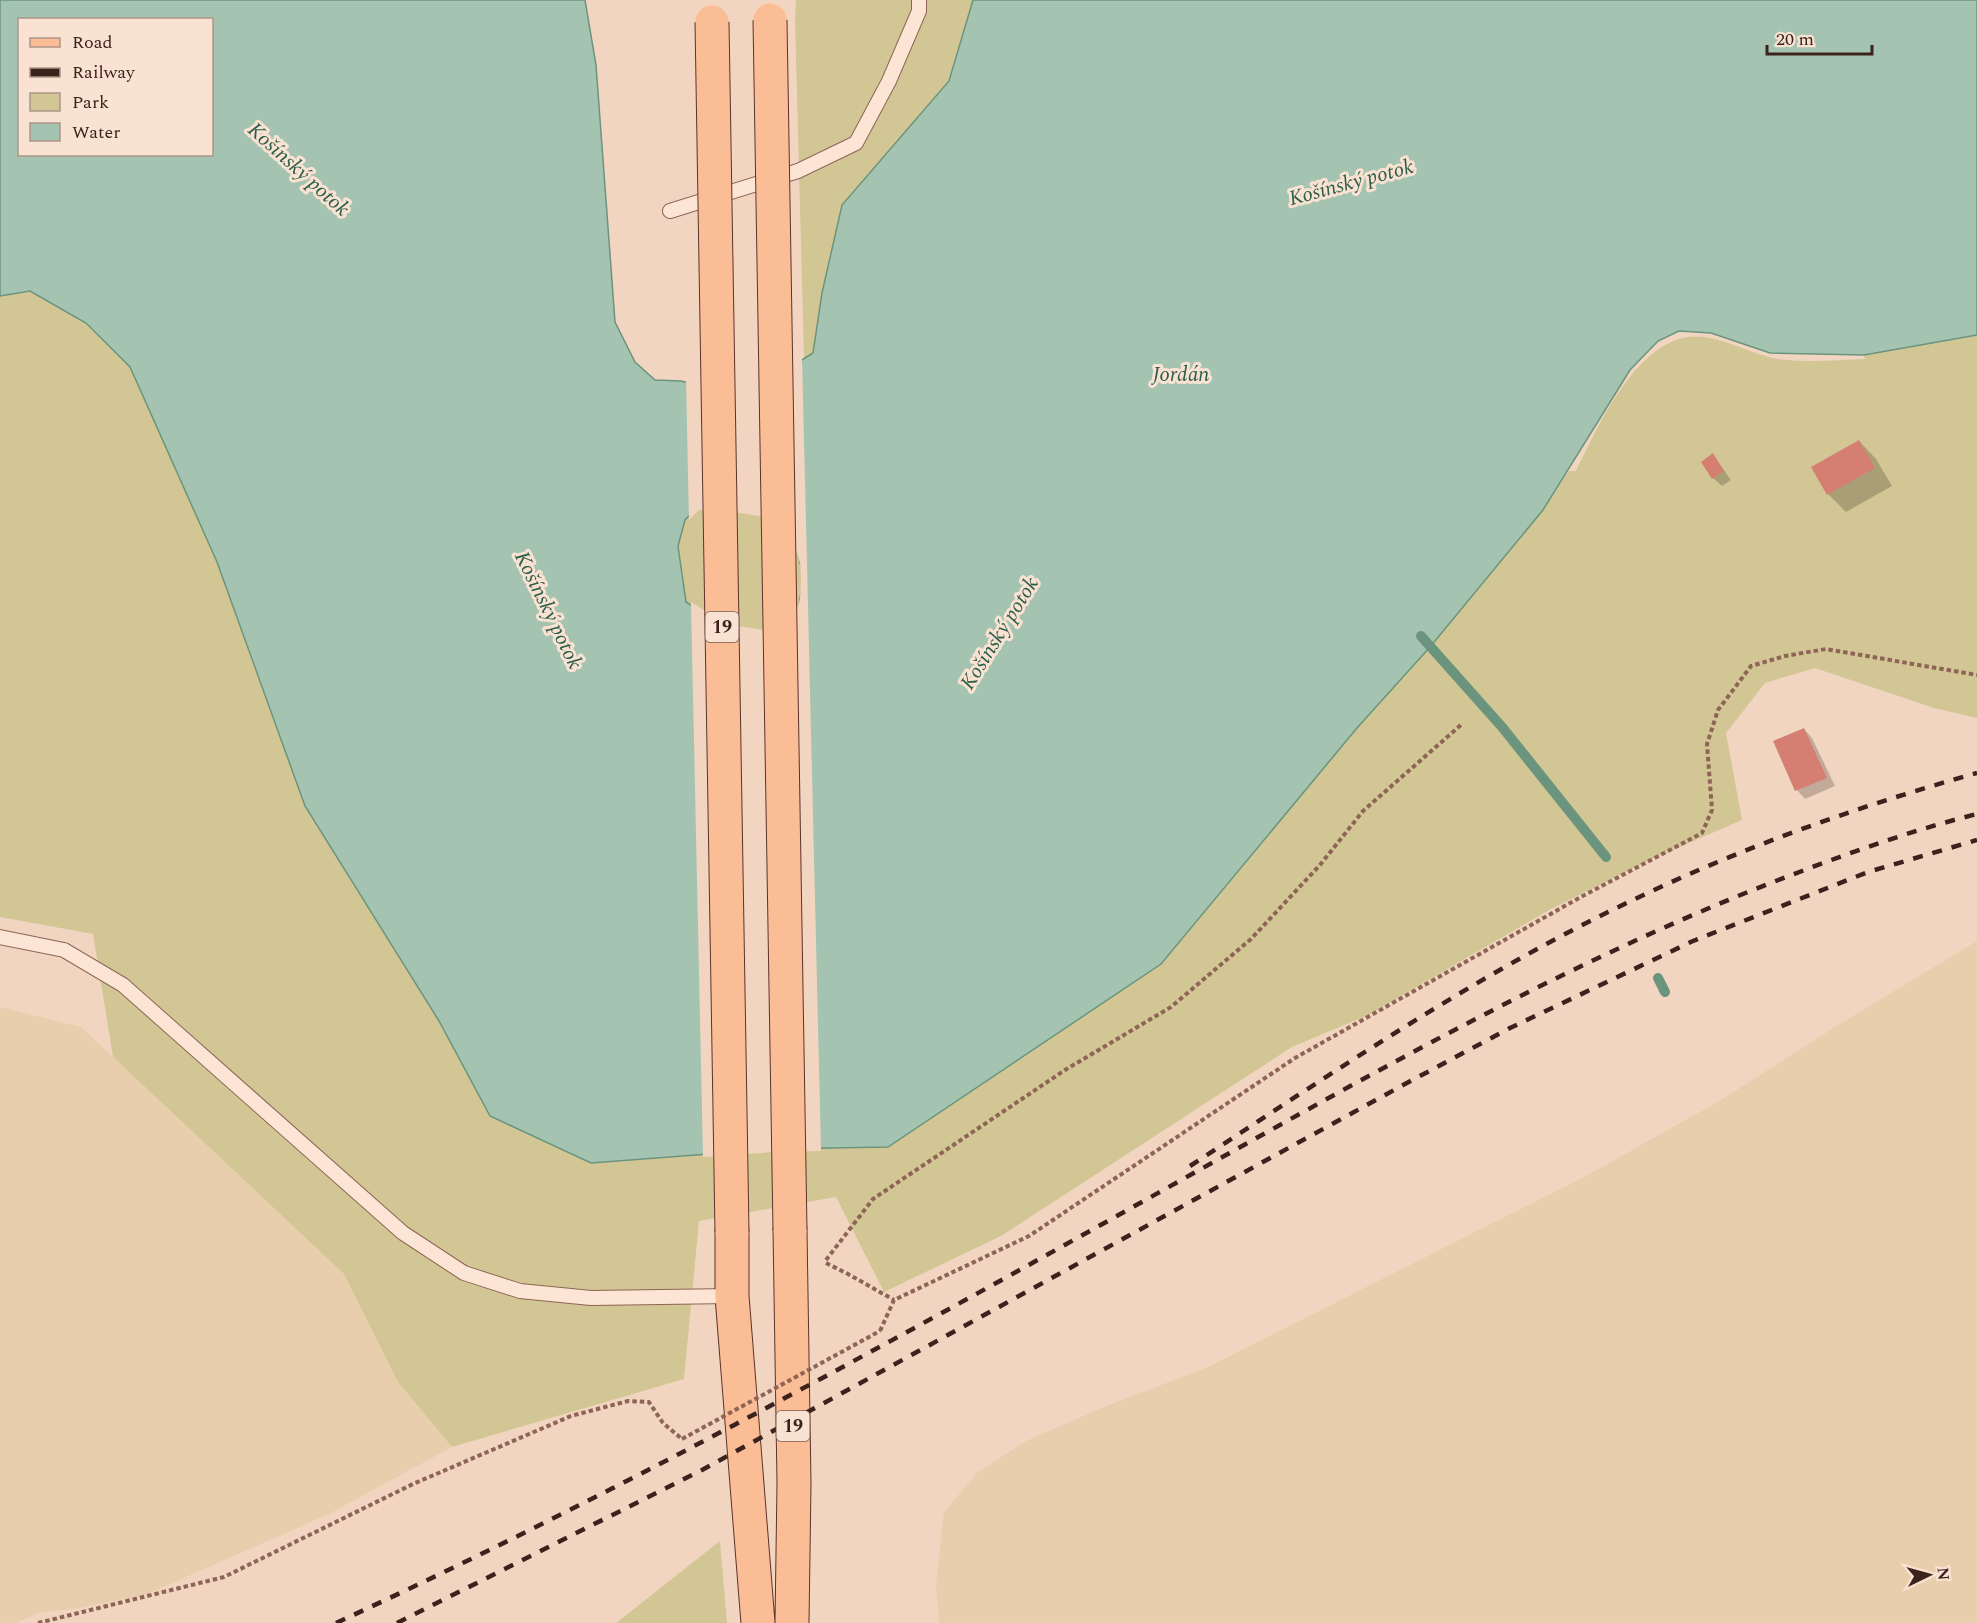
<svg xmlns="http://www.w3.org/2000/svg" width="1977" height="1623" font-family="Spectral,serif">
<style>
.farmland{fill:#e9cead}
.green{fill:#d2c794}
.water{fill:#a4c4b1;stroke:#6a947d;stroke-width:1.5;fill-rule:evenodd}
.pier{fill:#f2d5c1}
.shadow{fill:#0003}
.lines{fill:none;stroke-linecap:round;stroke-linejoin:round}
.stream{stroke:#6a947d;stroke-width:10}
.building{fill:#d57f73}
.lane-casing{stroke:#8e6456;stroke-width:16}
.primary-casing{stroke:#5b332b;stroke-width:35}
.path{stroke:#8e6456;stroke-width:4;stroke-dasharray:4.5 3;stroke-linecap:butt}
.lane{stroke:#fce5d5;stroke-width:14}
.primary{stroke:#fabd95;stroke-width:33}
.rail{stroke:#3c221c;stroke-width:4.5;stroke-dasharray:10 10;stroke-linecap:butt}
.primary-bridge-casing{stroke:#5b332b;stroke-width:35;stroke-linecap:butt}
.path-bridge{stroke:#8e6456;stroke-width:4;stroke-dasharray:4.5 3;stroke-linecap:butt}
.primary-bridge{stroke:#fabd95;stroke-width:33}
.labels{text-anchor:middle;stroke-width:6;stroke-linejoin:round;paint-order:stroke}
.shield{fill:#f9e2d1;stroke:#755c52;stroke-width:1.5}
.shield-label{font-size:18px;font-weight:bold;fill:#3c221c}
.water-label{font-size:21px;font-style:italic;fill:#2a5e4b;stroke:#f9e2d1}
</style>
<rect width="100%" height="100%" fill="#f2d5c1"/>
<path class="farmland" d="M1977 941V1623H939L936 1585 944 1512 978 1472 1026 1441 1104 1407 1208 1367 1586 1176 1721 1100 1843 1022Z
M0 1007 81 1027 344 1274 398 1382 452 1447 329 1514 145 1595 74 1609 37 1613 17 1623H0Z"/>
<path class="green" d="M796 0H973L949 81 842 205 822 293 813 353 804 359 795 19Z
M29 291 86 323 130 367 217 562 305 806 439 1021 490 1116 1161 964 1357 728 1430 647 1543 510 1569 471H1576C1598 426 1641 328 1704 337 1730 340 1752 355 1778 359 1807 363 1837 360 1865 359L1864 355 1977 335V718L1934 708 1815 668 1765 683 1726 733 1742 820 1652 859 1551 909 1368 1015 1292 1047 1001 1236 884 1292 836 1197 699 1221 684 1379 452 1447 398 1382 344 1274 113 1057 93 934 0 917V296Z
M698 507 747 510 791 527 804 578 797 620 764 633 716 621 685 602 678 546 685 520Z
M720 1541 727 1623H616Z"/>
<path class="water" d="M0 0H585L596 65 615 322 635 362 655 380 681 381 745 396 813 353 822 293 842 205 949 81 973 0H1977V335L1864 355 1770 353 1711 333 1679 331 1658 341 1630 370 1543 510 1430 647 1357 728 1161 964 888 1147 773 1149 591 1163 490 1116 439 1021 305 806 217 562 130 367 86 323 30 291 0 296ZM20 20H212V154H20ZM698 507 766 514 791 527 804 578 796 620 764 633 716 621 686 602 678 546 685 520Z"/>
<path class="pier" d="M802 357 821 1151 773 1152 703 1157 691 602 717 618 733 625 764 630 794 618 800 599 801 578 800 563 789 529 765 517 728 511 699 510 689 520 686 379 745 393Z"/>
<path class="shadow" d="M1859 441 1876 459 1892 486 1846 512 1828 494Z
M1713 455 1731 480 1722 486 1713 478Z
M1804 729 1812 738 1835 786 1805 799 1797 790Z"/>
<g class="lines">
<path class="stream" d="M1421 636 1502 727 1606 857
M1658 978 1665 992"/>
</g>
<path class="building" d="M1859 440 1875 468 1827 495 1811 467Z
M1713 453 1724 471 1712 479 1701 462Z
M1804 728 1827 778 1795 791 1773 741Z"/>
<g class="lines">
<defs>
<path id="lane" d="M670 211 798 171 856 143 889 81 919 11V0
M0 937 64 950 123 985 403 1233 464 1273 520 1291 591 1298 732 1296"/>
<path id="primary" d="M790 1230 794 1483 792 1623
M732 1232V1296L758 1623"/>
</defs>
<use href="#lane" class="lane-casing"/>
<use href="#primary" class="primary-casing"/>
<path class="path" d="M826 1260 873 1199 1065 1070 1171 1007 1251 939 1320 865 1363 811 1462 724
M826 1263 848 1274 894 1300
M880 1331 894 1300 1029 1236 1295 1058 1579 898 1702 833 1712 810 1707 744 1718 710 1751 666 1785 656 1826 649 1977 675
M38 1623 224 1577 413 1484 571 1416 628 1401 649 1402 663 1423 682 1439"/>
<use href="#lane" class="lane"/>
<use href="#primary" class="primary"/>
<path class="rail" d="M1190 1166C1334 1072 1477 974 1633 900 1743 847 1859 806 1977 773
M336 1623C629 1488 911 1331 1192 1174 1391 1063 1588 951 1802 871 1860 849 1917 829 1977 814
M397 1623 702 1470 1405 1084 1510 1028 1693 941 1868 872 1977 840"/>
<defs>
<path id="primary-bridge" d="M770 20 790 1230
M712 22 732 1232"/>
</defs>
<use href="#primary-bridge" class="primary-bridge-casing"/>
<path class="path-bridge" d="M682 1439 880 1331"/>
<use href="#primary-bridge" class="primary-bridge"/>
</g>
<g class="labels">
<g class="shield">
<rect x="705.5" y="612" width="33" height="30" rx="4.5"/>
<rect x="776.5" y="1411" width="33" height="30" rx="4.5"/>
</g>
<g class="shield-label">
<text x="722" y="633">19</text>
<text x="793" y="1432">19</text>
</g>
<g class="water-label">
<text transform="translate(299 169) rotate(42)" y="7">Košínský potok</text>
<text transform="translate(1351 182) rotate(-15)" y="7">Košínský potok</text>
<text x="1181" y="381">Jordán</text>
<text transform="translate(549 610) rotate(64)" y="7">Košínský potok</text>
<text transform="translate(999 633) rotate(-58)" y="7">Košínský potok</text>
</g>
</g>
<rect x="18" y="18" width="195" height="138" fill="#f9e2d1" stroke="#ad9589" stroke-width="1.5"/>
<rect x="30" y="38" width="30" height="9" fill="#fabd95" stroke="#ad9589" stroke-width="1.5"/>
<text x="72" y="48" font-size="18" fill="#3c221c">Road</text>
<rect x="30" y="68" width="30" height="9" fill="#3c221c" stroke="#ad9589" stroke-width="1.5"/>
<text x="72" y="78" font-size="18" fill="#3c221c">Railway</text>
<rect x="30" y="93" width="30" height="18" fill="#d2c794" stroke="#ad9589" stroke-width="1.5"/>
<text x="72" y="108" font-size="18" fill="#3c221c">Park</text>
<rect x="30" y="123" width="30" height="18" fill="#a4c4b1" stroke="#ad9589" stroke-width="1.5"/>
<text x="72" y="138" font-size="18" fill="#3c221c">Water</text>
<g transform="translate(1929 1575) rotate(85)" stroke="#f9e2d1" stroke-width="4.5" paint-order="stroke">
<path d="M0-4.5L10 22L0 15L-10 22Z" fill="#3c221c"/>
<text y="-9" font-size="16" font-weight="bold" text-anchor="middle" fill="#3c221c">N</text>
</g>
<path d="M1767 45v9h105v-9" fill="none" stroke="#3c221c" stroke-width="3"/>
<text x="1776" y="45" font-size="18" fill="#3c221c" stroke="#f9e2d1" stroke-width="4.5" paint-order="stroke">20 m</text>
</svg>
